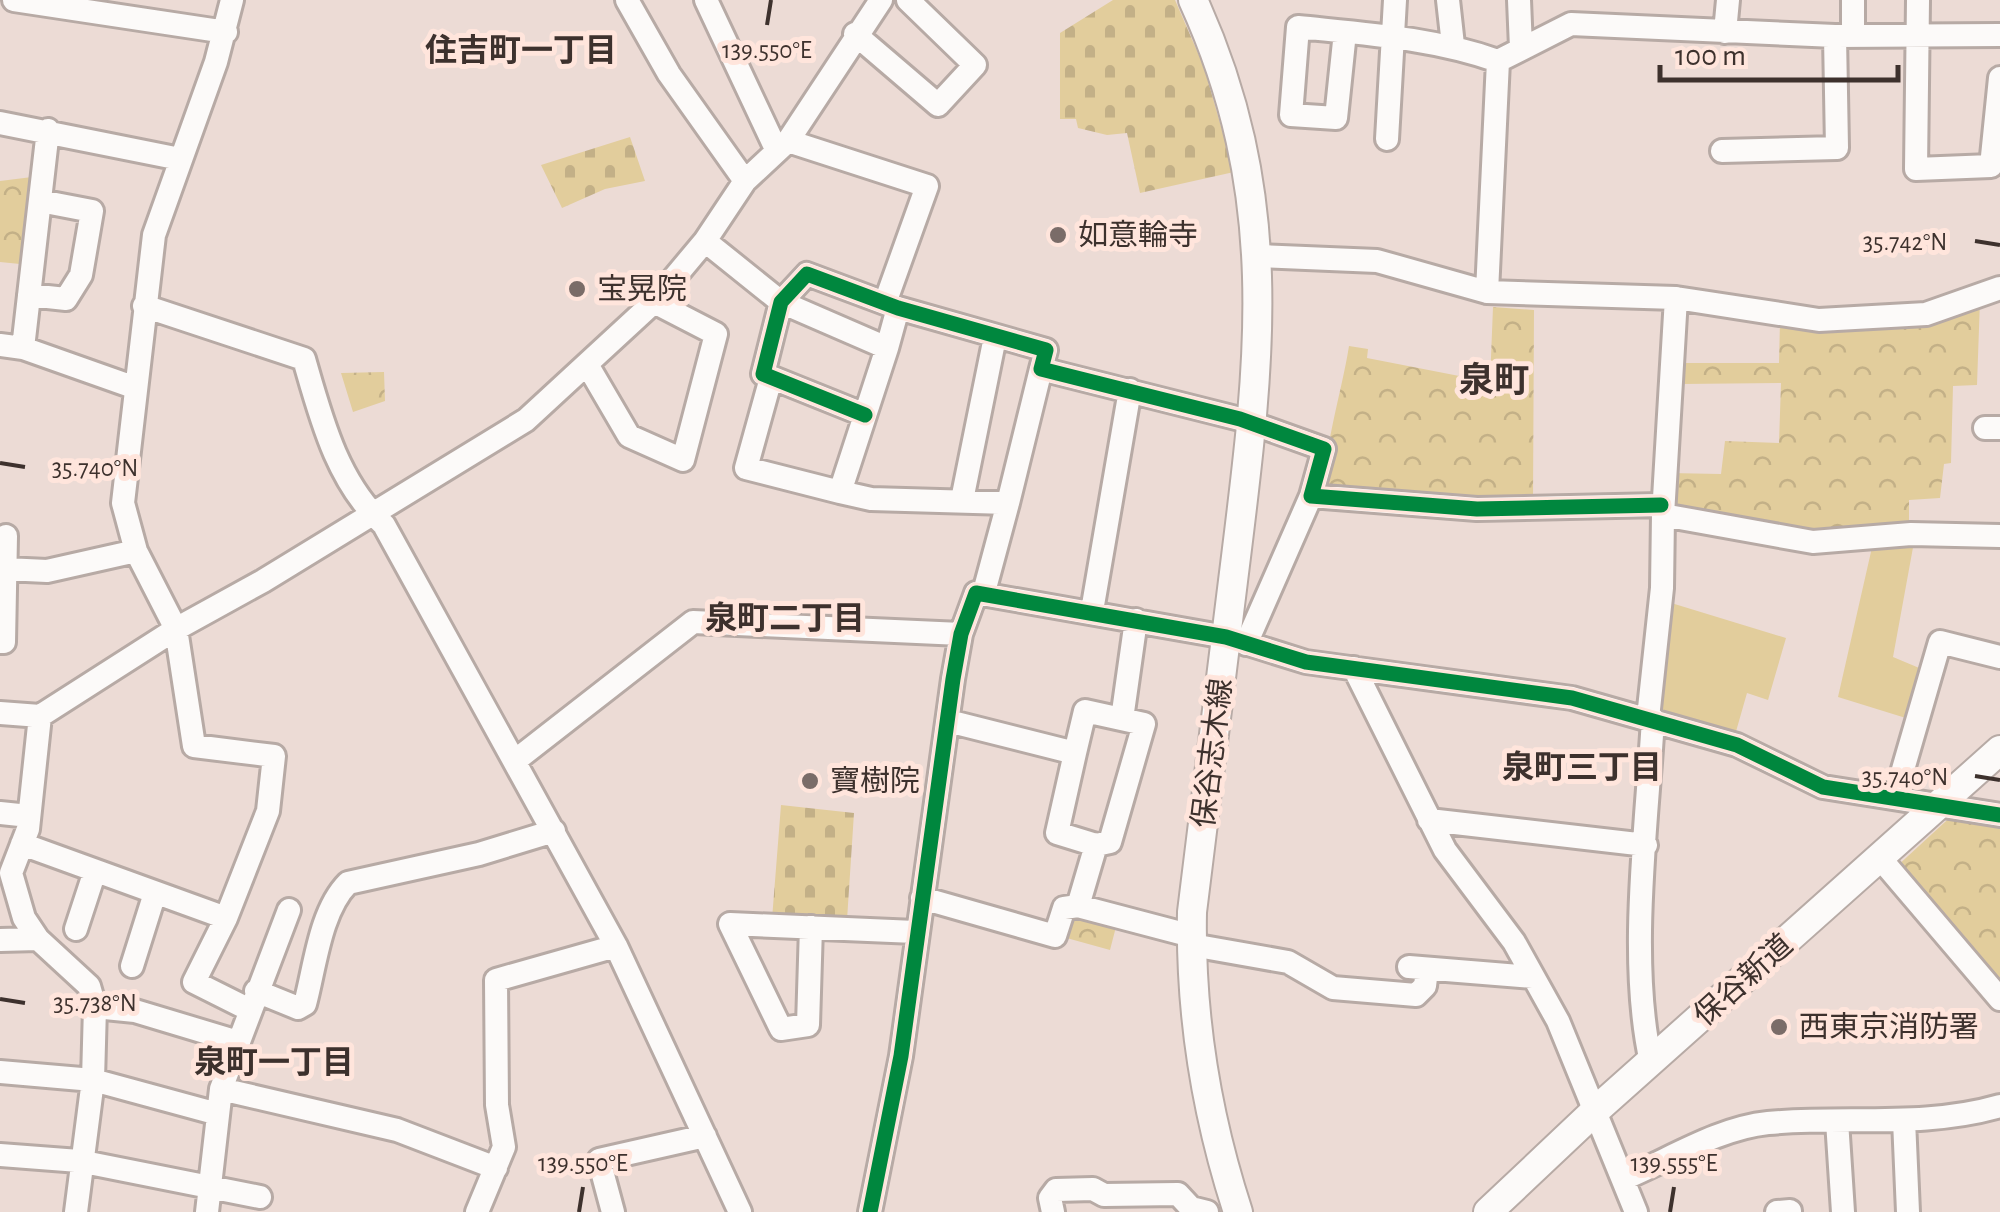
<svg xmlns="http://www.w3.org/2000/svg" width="2000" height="1212" font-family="'Alegreya Sans','Noto Sans JP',sans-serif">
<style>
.green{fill:#e2cd9c}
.forest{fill:url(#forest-crowns)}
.cemetery{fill:url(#cemetery-stones)}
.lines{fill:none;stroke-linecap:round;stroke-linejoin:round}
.minor-casing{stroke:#b7aaa5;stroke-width:28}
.major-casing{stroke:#b7aaa5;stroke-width:32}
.minor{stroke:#fcfaf9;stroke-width:22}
.major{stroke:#fcfaf9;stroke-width:28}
.cycleway-casing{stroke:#ffe5dc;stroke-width:21}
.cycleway{stroke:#00873e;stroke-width:15}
.ticks{fill:none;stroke:#3d312d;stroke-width:4}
.poi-dot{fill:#7a6c68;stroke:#ffe5dc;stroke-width:4}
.labels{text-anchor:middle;stroke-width:10;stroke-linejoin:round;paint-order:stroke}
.poi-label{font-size:30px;fill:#3d312d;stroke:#ffe5dc;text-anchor:start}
.street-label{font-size:30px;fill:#3d312d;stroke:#ffe5dc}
.neighbourhood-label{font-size:32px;font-weight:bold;fill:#3d312d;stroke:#ffe5dc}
.quarter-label{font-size:35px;font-weight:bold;fill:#3d312d;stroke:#ffe5dc}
.ticks-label{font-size:25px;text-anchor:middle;fill:#3d312d;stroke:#ffe5dc;stroke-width:10;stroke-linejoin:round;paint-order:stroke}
</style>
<defs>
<pattern id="forest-crowns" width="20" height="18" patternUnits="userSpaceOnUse" patternTransform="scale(2.5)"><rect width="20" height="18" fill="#e2cd9c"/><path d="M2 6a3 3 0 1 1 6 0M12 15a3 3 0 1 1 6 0" fill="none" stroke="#c3b087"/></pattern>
<pattern id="cemetery-stones" width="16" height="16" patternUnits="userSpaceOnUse" patternTransform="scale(2.5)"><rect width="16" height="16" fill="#e2cd9c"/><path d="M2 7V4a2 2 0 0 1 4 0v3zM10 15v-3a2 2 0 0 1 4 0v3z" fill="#c3b087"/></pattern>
</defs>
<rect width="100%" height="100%" fill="#ecdbd5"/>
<path class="green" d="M1914 542 1893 657 1924 670 1909 719 1838 697 1873 543Z
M1668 602 1786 638 1768 700 1747 693 1735 735 1658 710Z"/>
<path class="forest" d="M40 176 30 265 0 262V181Z
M1980 300 1977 385 1953 386 1951 463 1944 464 1940 498 1909 500V527L1811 537 1672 512 1669 473 1721 474 1725 441 1779 443 1781 383 1681 384 1683 363H1779L1780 321Z
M1493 307 1534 310 1533 500 1324 488C1326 439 1341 395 1349 346L1368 349 1367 358 1490 382Z
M384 372 385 401 353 412 341 373Z
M1957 811 2000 819V988L1895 868Z
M1069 915 1117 923 1110 950 1063 937Z"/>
<path class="cemetery" d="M1113 0H1175L1204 67 1234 172 1140 193 1127 133 1107 135 1078 128 1076 119H1060V33Z
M630 137 645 181 605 189 562 208 541 165Z
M781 805 854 813 847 920 772 919Z"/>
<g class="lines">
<defs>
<path id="minor" d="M14 0 226 32
M627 0 669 74 745 181
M706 0 777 151
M1448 0 1453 45
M1519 0 1521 48
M1853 0V36
M1918 0 1916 169 1991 166 2000 78
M1345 32 1336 118 1291 115 1298 27C1366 34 1433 38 1498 61L1571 24 1835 36 2000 35
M1725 32 1728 0
M855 34 938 105 975 65 908 0
M0 123 180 159
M1387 139 1395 0
M788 141 927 186 885 303
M1722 151 1837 148 1835 36
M705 241 781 302 887 348 898 308
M1259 256 1377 261 1487 292 1676 298 1819 320 1926 314 2000 288
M1487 292 1498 61
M29 295 66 299 81 275 92 211 40 201
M1676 298 1663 515 1813 542 1911 534 2000 536
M144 306 304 359C321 418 337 482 384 525L616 946 740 1212
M0 345 23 348 136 388
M23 348 48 130
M887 348 840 492 871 499 1008 503 984 592
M588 366 629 436 683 460 716 334 654 302
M771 378 746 468 840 492
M865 415 763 374 781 302 807 274 898 308 1046 350 1041 369 1240 419 1324 449 1311 496 1477 509 1661 505
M1985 428H2000
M962 500 995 337
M1008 503 1041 369
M5 569 47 571 136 551
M1092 611 1130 390
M0 642H4L6 536
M1246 644 1311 496
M1354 668 1445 850 1514 942 1558 1021 1636 1212
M0 713 40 716 176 629 263 581 526 420 654 302 705 241 745 181 788 141 881 0
M40 716 28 829 11 873 24 918 38 939 89 986 95 1007 93 1080 76 1212
M1648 718 1662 588 1663 515
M1122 719 1136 620
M948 721 1075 753 1085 711 1144 724 1110 842 1096 845 1078 906
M1075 753 1057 833 1096 845
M516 760 693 622 961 634
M1895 797 1940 642 2000 657
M0 813 29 816
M1429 820 1646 845
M22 844 226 918 194 982 250 1010
M1880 858 2000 999
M922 898 1055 936 1064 908 1078 906 1192 936
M226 918 268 811 274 756 194 746 176 629 136 551 123 503 154 235 216 62 232 0
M811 927 808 1025 781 1029 730 924 915 932
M76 929 95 871
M0 940 38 939
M1192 945 1288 962 1333 988 1416 995 1425 986 1427 969
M132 966 155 893
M1409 967 1533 977
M256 991 298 1008 305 1004C315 967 320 911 348 883L479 854 554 831
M95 1007 135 1011 238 1042
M1651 1062C1628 961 1647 824 1653 719
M0 1072 93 1080 218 1114
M221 1089 397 1130 496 1168
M1904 1120 1908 1212
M1837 1121 1843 1212
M0 1155 79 1161 260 1197
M1623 1179C1669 1160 1718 1128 1768 1123 1846 1116 1924 1128 2000 1106
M207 1212 221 1089 289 910
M477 1212 504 1147 497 1105 496 980 616 946
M613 1212 599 1160 705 1136
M870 1212 901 1056 953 679 961 634 976 593 1226 637 1306 662 1572 698 1737 745 1823 787 2000 815
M1053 1212 1050 1198 1056 1190 1093 1189 1104 1195 1178 1194 1191 1208 1207 1212
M1777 1212 1790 1211"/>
<path id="major" d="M1193 0C1285 201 1259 370 1233 581 1219 691 1206 802 1192 912 1190 1016 1206 1114 1238 1212
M1488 1212 1595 1111 2000 750"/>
</defs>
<use href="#minor" class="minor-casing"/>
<use href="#major" class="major-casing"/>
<use href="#minor" class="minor"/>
<use href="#major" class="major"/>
<defs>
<path id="cycleway" d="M865 415 763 374 781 302 807 274 898 308 1046 350 1041 369 1240 419 1324 449 1311 496 1477 509 1661 505
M870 1212 901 1056 953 679 961 634 976 593 1226 637 1306 662 1572 698 1737 745 1823 787 2000 815"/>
</defs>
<use href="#cycleway" class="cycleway-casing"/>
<use href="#cycleway" class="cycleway"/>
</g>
<path class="ticks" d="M767 25 771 0M1975 241 2000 245M0 463 25 467M1975 776 2000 780M0 999 25 1003M579 1212 583 1187M1670 1212 1674 1187"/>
<g class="poi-dot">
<circle cx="1058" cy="235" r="10"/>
<circle cx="577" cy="289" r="10"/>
<circle cx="810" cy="781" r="10"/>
<circle cx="1779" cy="1027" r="10"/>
</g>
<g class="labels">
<g class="poi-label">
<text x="1078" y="245">如意輪寺</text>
<text x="597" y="299">宝晃院</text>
<text x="830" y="791">寶樹院</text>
<text x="1799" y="1037">西東京消防署</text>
</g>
<g class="street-label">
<text transform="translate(1212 753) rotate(-83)" y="10">保谷志木線</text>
<text transform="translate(1743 980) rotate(-42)" y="10">保谷新道</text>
</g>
<g class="neighbourhood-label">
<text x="521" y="61">住吉町一丁目</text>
<text x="785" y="629">泉町二丁目</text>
<text x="1582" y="778">泉町三丁目</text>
<text x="274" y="1073">泉町一丁目</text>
</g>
<g class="quarter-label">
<text x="1494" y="392">泉町</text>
</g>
</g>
<g class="ticks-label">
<text x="767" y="58">139.550°E</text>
<text x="1905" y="250">35.742°N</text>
<text x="95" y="476">35.740°N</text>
<text x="1905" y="785">35.740°N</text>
<text x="95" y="1011">35.738°N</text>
<text x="583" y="1171">139.550°E</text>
<text x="1674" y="1171">139.555°E</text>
</g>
<path d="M1660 65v15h238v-15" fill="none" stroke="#3d312d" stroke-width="5"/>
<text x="1675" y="65" font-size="30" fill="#3d312d" stroke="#ffe5dc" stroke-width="8" paint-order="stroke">100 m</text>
</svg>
